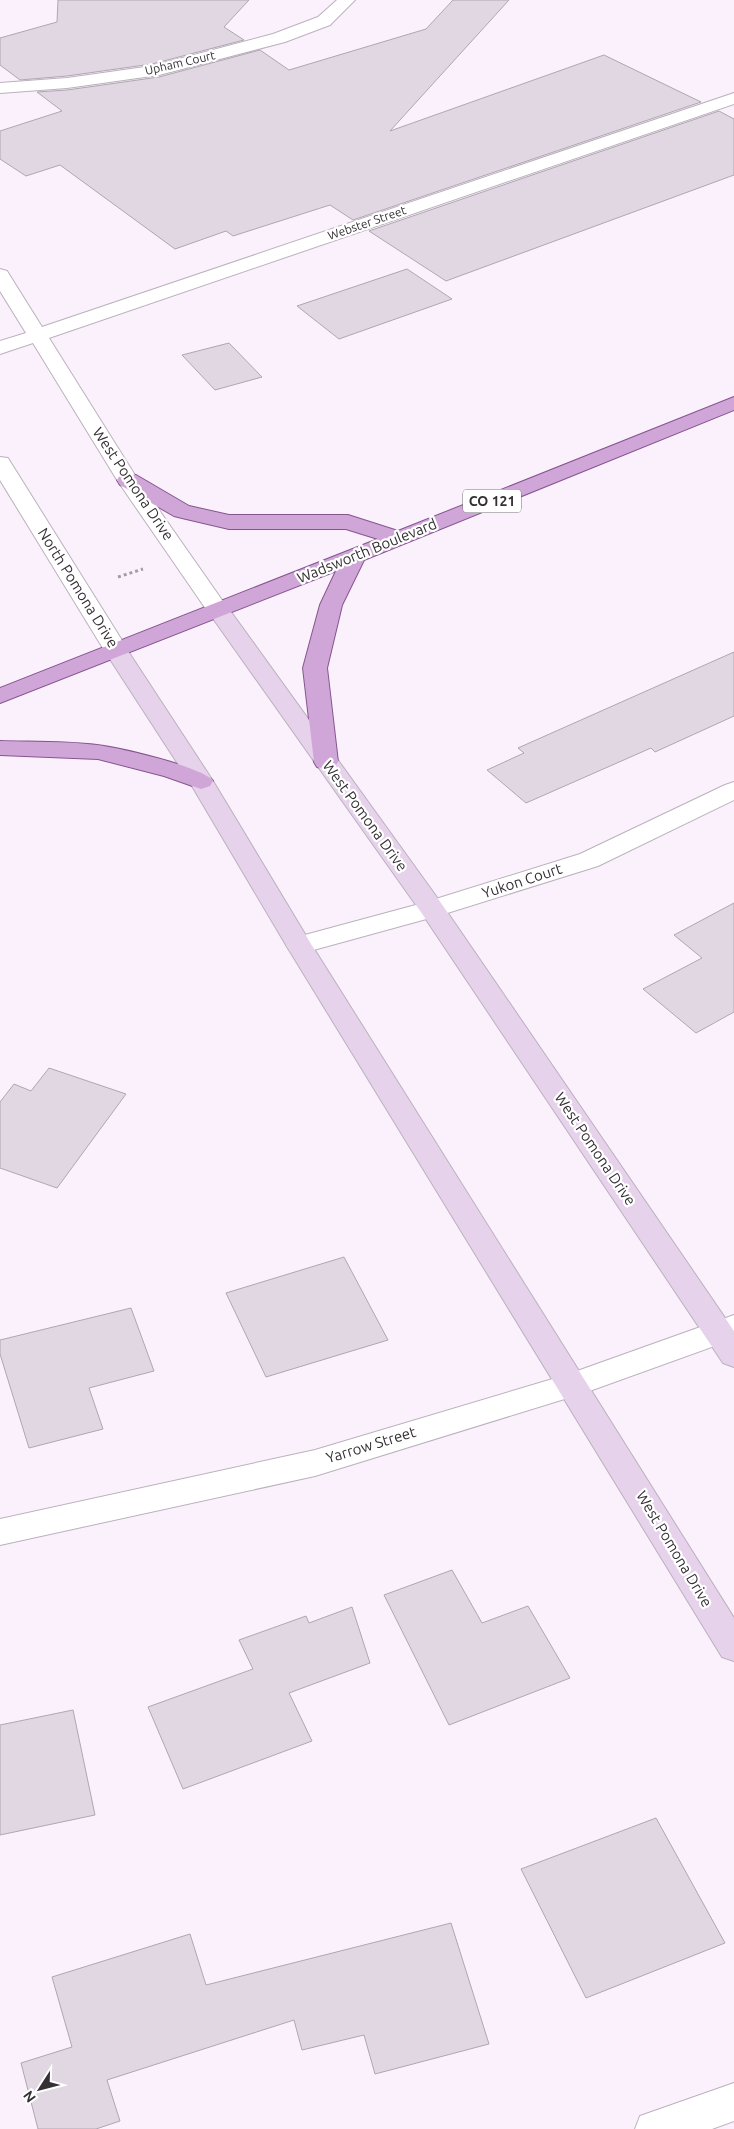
<svg xmlns="http://www.w3.org/2000/svg" width="734" height="2129" font-family="Ubuntu,sans-serif">
<style>
.building{fill:#e1d7e3;stroke:#afa6b1}
.lines{fill:none;stroke-linecap:round;stroke-linejoin:round}
.street-casing{stroke:#bbb1bd;stroke-width:2}
.secondary-casing{stroke:#bbb1bd;stroke-width:2}
.primary-casing{stroke:#85568e;stroke-width:2}
.path{stroke:#a49da5;stroke-width:3;stroke-dasharray:3 3;stroke-linecap:butt}
.street{fill:#fff;fill-rule:evenodd}
.secondary{fill:#e7d2ec;fill-rule:evenodd}
.primary{fill:#d0a6d8;fill-rule:evenodd}
.labels{text-anchor:middle;stroke-width:4.5;stroke-linejoin:round;paint-order:stroke}
.far-street-label{font-size:12px;fill:#343034;stroke:#fff}
.shield{fill:#fff;stroke:#716e71;stroke-width:1}
.shield-label{font-size:14px;font-weight:bold;fill:#343034}
.street-label{font-size:15px;fill:#343034;stroke:#fff}
</style>
<rect width="100%" height="100%" fill="#fbf1fd"/>
<path class="building" d="M58 0H249L224 27 244 40 152 64 67 76 20 80 0 65V38L57 22Z
M453 0H509L390 131 604 55 701 102 353 220 330 205 233 236 226 231 175 249 60 165 26 176 0 159V131L62 111 37 92 67 90 159 77 260 50 289 70 426 29Z
M719 111 734 119V175L446 281 369 231Z
M407 269 452 299 339 339 297 306Z
M229 343 262 377 215 390 182 355Z
M734 652V716L655 752 651 748 526 803 487 770 524 753 518 748Z
M734 903V1012L696 1033 643 989 702 958 674 935Z
M49 1068 126 1094 57 1188 0 1168V1102L14 1084 31 1091Z
M344 1257 388 1340 266 1377 226 1293Z
M131 1308 154 1371 89 1388 103 1429 29 1448 0 1354V1340Z
M452 1570 482 1623 528 1606 570 1678 449 1725 384 1595Z
M352 1607 370 1663 289 1693 312 1741 183 1789 148 1707 253 1669 239 1640 306 1616 309 1623Z
M73 1710 95 1815 0 1835V1725Z
M656 1818 725 1943 586 1998 521 1869Z
M451 1923 489 2044 375 2074 364 2035 302 2050 294 2020 107 2080 120 2121 96 2129H38L21 2063 72 2047 52 1977 190 1934 206 1985Z"/>
<g class="lines">
<defs>
<path id="street" d="M337 0H355L330 25 285 42 159 75 67 88 0 93V83L67 78 152 66 273 34 318 17Z
M734 93V104L49 338 138 480 229 610 226 615 218 617 210 615 117 480 33 343 0 354V341L26 333 0 291V269L7 271 42 327Z
M0 457 8 458 11 463 128 650 124 655 116 657 108 655 104 650 0 480Z
M734 782V800L598 866 441 915 299 954 290 951 286 945 290 939 423 903 580 854 725 785Z
M734 1315V1339L584 1393 315 1476 0 1545V1519L315 1450 566 1375Z
M734 2083V2121L712 2129H635L640 2116Z"/>
<path id="secondary" d="M218 603 226 605 441 903 734 1331V1367L723 1363 423 915 207 610 210 605Z
M116 643 124 645 213 781 311 944 734 1618V1661L722 1657 286 945 189 781 104 650 108 645Z"/>
<path id="primary" d="M734 397V410L364 560 342 605 327 668 338 762 335 767 326 769 317 767 314 762 303 668 320 605 336 571 0 703V688L378 539 346 529H229L182 518 174 516 120 485 117 480 120 475 128 474 136 475 189 506 229 515H348L398 531Z
M0 741C32 742 65 741 97 745 116 747 204 767 213 781L210 786 201 789 164 776 98 759 0 755Z"/>
</defs>
<use href="#street" class="street-casing"/>
<use href="#secondary" class="secondary-casing"/>
<use href="#primary" class="primary-casing"/>
<path class="path" d="M118 577 143 569"/>
<use href="#street" class="street"/>
<use href="#secondary" class="secondary"/>
<use href="#primary" class="primary"/>
</g>
<g class="labels">
<g class="far-street-label">
<text transform="translate(180 63) rotate(-13)" y="4">Upham Court</text>
<text transform="translate(367 223) rotate(-19)" y="4">Webster Street</text>
</g>
<rect class="shield" x="463" y="489.5" width="58" height="23" rx="4"/>
<g class="shield-label">
<text x="492" y="506">CO 121</text>
</g>
<g class="street-label">
<text transform="translate(133 484) rotate(56)" y="5">West Pomona Drive</text>
<text transform="translate(367 551) rotate(-22)" y="5">Wadsworth Boulevard</text>
<text transform="translate(78 588) rotate(58)" y="5">North Pomona Drive</text>
<text transform="translate(365 816) rotate(54)" y="5">West Pomona Drive</text>
<text transform="translate(522 881) rotate(-18)" y="5">Yukon Court</text>
<text transform="translate(595 1149) rotate(56)" y="5">West Pomona Drive</text>
<text transform="translate(371 1445) rotate(-17)" y="5">Yarrow Street</text>
<text transform="translate(674 1549) rotate(59)" y="5">West Pomona Drive</text>
</g>
</g>
<g transform="translate(40 2089) rotate(234)" stroke="#ffffff" stroke-width="4" paint-order="stroke">
<path d="M0-4L9 19L0 12L-9 19Z" fill="#343034"/>
<text y="-8" font-size="14" font-weight="bold" text-anchor="middle" fill="#343034">N</text>
</g>
</svg>
